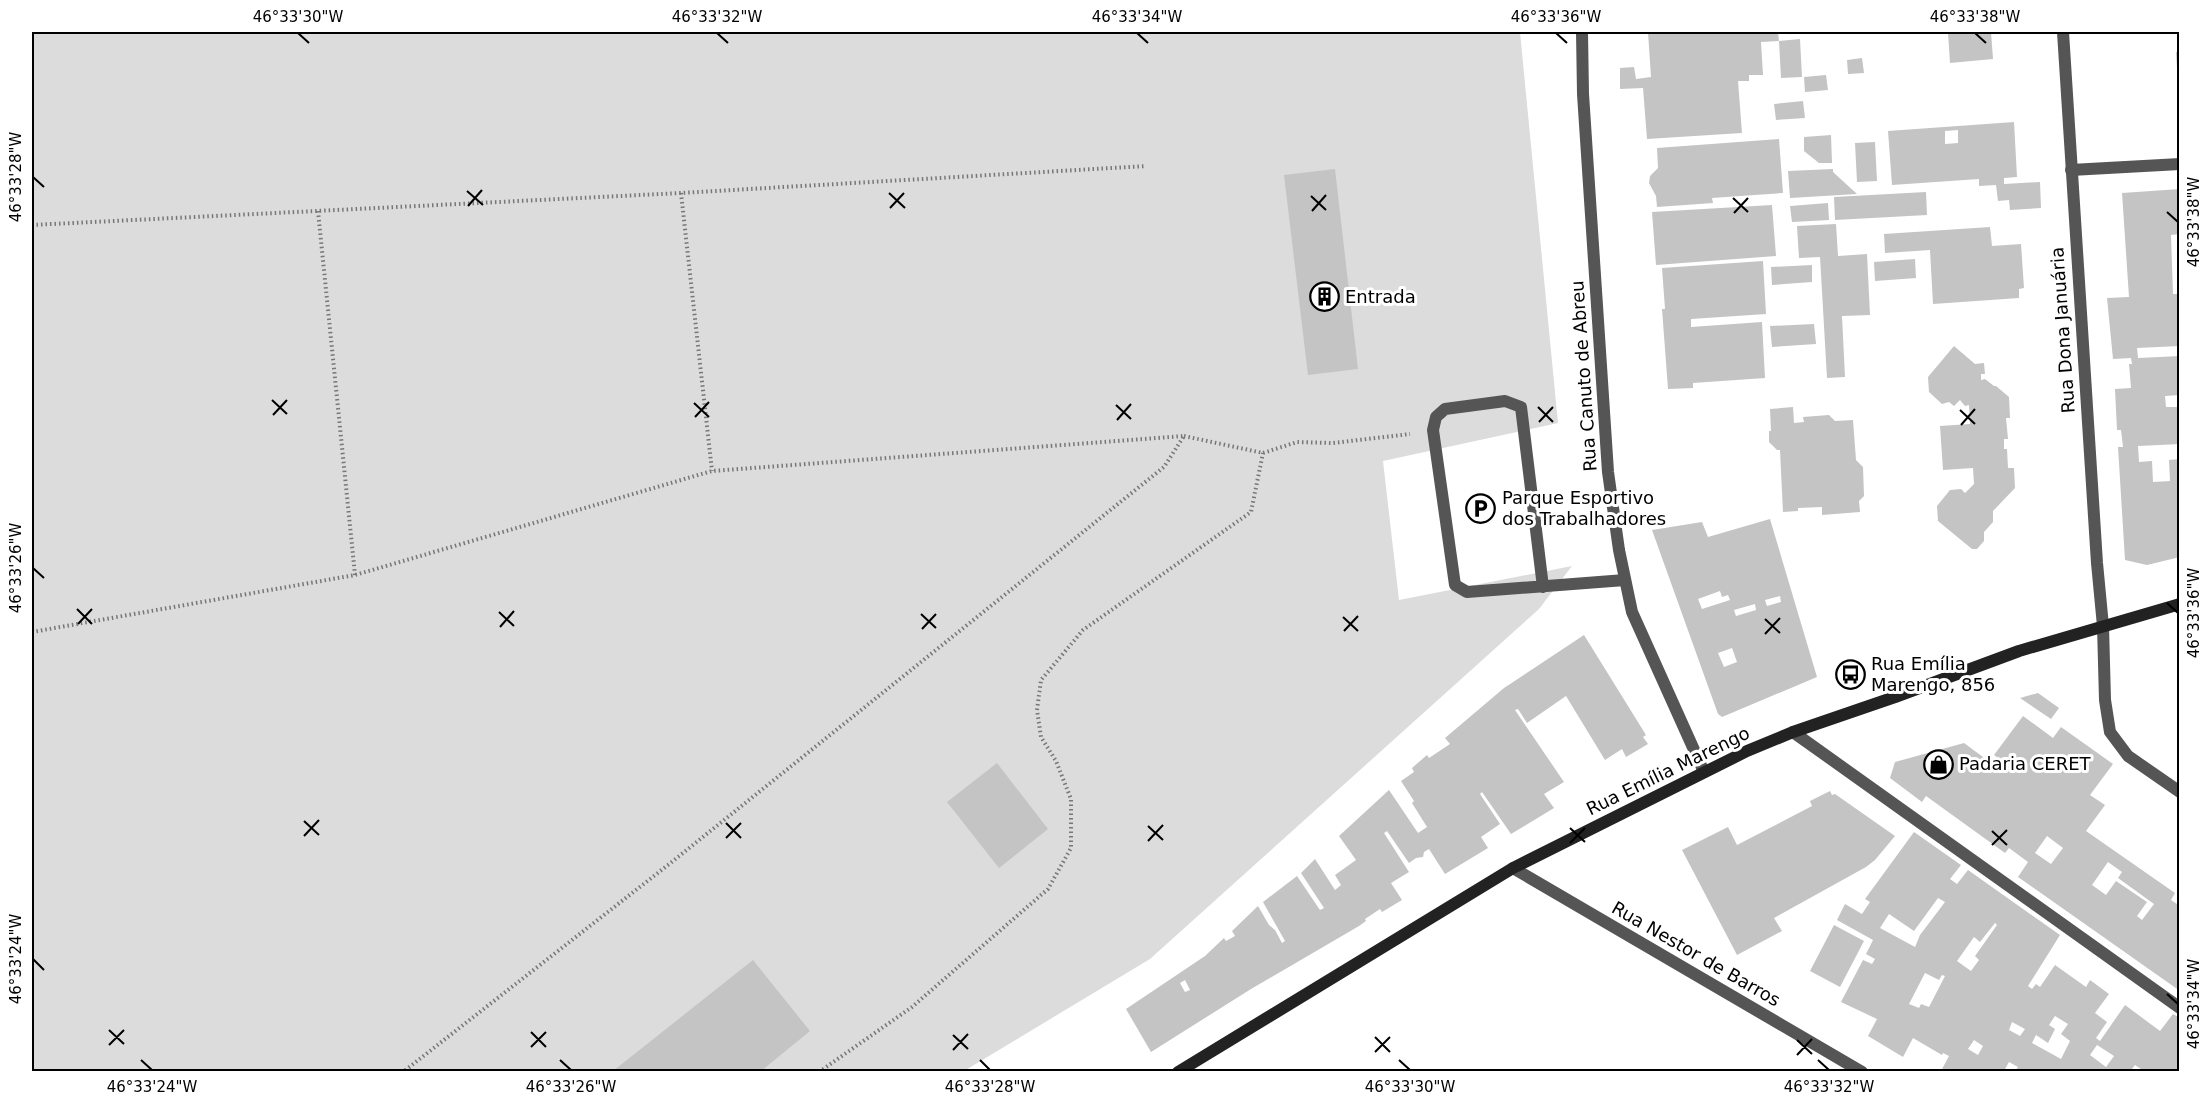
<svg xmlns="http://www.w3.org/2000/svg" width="2211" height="1103" font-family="'DejaVu Sans',sans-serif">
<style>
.green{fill:#dcdcdc}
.building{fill:#c4c4c4;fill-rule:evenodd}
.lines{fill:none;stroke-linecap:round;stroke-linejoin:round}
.path{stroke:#777;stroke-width:4;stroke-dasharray:1.5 3;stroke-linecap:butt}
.service{stroke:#555;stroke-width:12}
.minor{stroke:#555;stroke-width:12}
.secondary{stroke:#222;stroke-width:12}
.ticks{fill:none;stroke:#000;stroke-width:2}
.labels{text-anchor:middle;stroke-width:6;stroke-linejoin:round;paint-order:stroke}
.poi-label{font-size:18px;fill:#000;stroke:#fff;text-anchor:start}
.street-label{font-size:18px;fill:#000;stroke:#fff}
.neatline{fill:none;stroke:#000;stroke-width:2}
.ticks-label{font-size:15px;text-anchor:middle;fill:#000}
</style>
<rect width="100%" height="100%" fill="#fff"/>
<path class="green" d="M32 32H1520L1558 423 1383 461 1399 600 1572 566 1539 609 1150 959 964 1071H32Z"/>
<path class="building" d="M1648 32H1778L1779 41 1761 42 1763 75H1749V81H1738L1742 133 1647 139 1643 88 1620 89V68L1634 67 1636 79 1651 77Z
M1948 32H1991L1993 59 1950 63Z
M1800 39 1802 77 1781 78 1779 41Z
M2176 52H2180V82H2178Z
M1862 58 1864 73 1848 74 1847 60Z
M1826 75 1828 90 1805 92 1804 77Z
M1803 101 1805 118 1776 120 1774 104Z
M2014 122 2017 177 2004 178V184L2040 182 2041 208 2010 210 2009 200 1998 201 1996 185 1979 186V179L1892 185 1888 131ZM1958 130V143L1945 144V131Z
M1831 135 1832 163H1819L1804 151V137Z
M1779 139 1783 193 1712 198 1713 203 1657 207 1656 196 1649 183 1650 176 1658 168 1657 148Z
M1875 142 1877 181 1857 182 1855 143Z
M1335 169 1358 369 1308 375 1284 175Z
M1833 169V172L1857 194 1790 198 1788 171Z
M2180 189V234L2171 235 2173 294H2180V346L2137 348 2138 358 2180 356V395L2165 396 2166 407H2180V444L2138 446 2139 462 2152 461 2153 482 2170 481 2169 460 2180 459V557L2147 565 2125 560 2118 447H2123L2121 430H2117L2115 389 2131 388 2129 364H2132L2131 358 2113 359 2107 298 2129 297 2122 193Z
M1926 192 1927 215 1835 220 1834 197Z
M1828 203 1829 220 1792 222 1790 206Z
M1772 205 1776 256 1656 265 1652 212Z
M1836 224 1838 256 1867 254 1870 315 1842 316 1845 377 1827 378 1820 257 1799 258 1797 226Z
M1990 227 1992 246 2021 244 2024 288 2019 289V298L1933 304 1930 250 1885 253 1884 234Z
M1915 259 1916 278 1875 281 1874 262Z
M1763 261 1766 314 1691 319V327L1762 322 1765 378 1693 383V388L1668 389 1662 309H1665L1662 268Z
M1812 265V282L1772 285 1771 267Z
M1814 324 1816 344 1772 347 1770 326Z
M1954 346 1975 364 1984 363 1985 374H1981V380L1985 379 1994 386H1996L2009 397 2010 418H2006L2008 439H2004V449H2007L2008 468H2014L2015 488 1993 511V522L1984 532V541L1977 549H1972L1938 521 1937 506 1950 490 1961 489 1965 493 1974 484 1973 468 1943 470 1940 426 1970 424 1969 405 1965 406 1960 400 1954 406 1949 402 1942 404 1929 392 1928 377Z
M1793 407 1794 423 1804 422 1803 417 1829 415 1835 421 1853 420 1856 460 1863 467 1864 496 1859 501 1860 512 1822 515V507L1798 508V511L1783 512 1780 450H1777L1769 442V431H1771L1770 409Z
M1770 519 1817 677 1722 717 1718 714 1652 530 1702 522 1708 537ZM1720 591 1722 597 1728 595 1730 600 1702 609 1698 599ZM1780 596 1781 602 1767 606 1765 600ZM1755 604 1756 610 1736 616 1734 610ZM1732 648 1737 662 1724 667 1718 653Z
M1584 635 1646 735 1643 737 1648 744 1626 757 1622 749 1605 760 1566 696 1527 723 1518 709 1515 710 1564 782 1544 794 1554 808 1511 834 1482 792 1480 794 1500 824 1481 837 1488 848 1445 874 1429 849 1424 852 1423 857 1416 858 1409 863 1387 831 1384 833 1409 872 1391 883 1402 900 1382 912 1380 909 1365 919 1366 921 1359 926 1251 989 1151 1052 1126 1009 1205 956 1224 938 1226 941 1235 936 1232 931 1258 906 1269 925 1275 930 1282 943 1285 941 1263 902 1297 876 1320 910 1324 908 1301 873 1315 859 1335 890 1341 885 1335 875 1356 860 1339 836 1389 790 1418 833 1427 827 1412 803 1414 801 1401 781 1414 772 1412 768 1427 755 1429 758 1450 744 1445 738 1504 688ZM1185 980 1190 990 1185 992 1180 983Z
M2038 693 2059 708 2051 719 2020 698Z
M2023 716 2053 738 2061 727 2113 764 2090 795 2105 805 2086 831 2175 893 2171 900 2180 906V991L2018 877 2028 862 2009 848 2005 853 1926 796 1922 802 1890 778 1895 762 1964 743 2002 771 2007 764 1994 755ZM2047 836 2063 848 2051 864 2035 853ZM2108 862 2122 872 2118 878 2154 904 2142 920 2137 916 2147 902 2116 881 2106 895 2092 885Z
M997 763 1048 829 999 868 947 802Z
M1830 791 1832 795 1835 794 1895 836 1875 860 1866 867 1774 918 1782 931 1737 955 1682 850 1728 827 1737 845 1812 806 1810 801Z
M1914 832 1961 865 1950 879 1957 884 1968 870 2060 935 2028 986 2032 989 2036 984 2040 987 2055 965 2086 987 2090 980 2109 994 2095 1013 2107 1022 2096 1038 2100 1041 2125 1005 2160 1031 2173 1014 2180 1018V1071H2144L2135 1065 2132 1069 2136 1071H2015L2018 1067 2009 1062 2004 1071H1941L1949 1056 1943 1053 1942 1055 1913 1038 1903 1057 1868 1036 1877 1019 1841 1002 1863 960 1872 964 1875 959 1866 954 1873 940 1837 920 1845 904 1862 914 1870 902 1865 899ZM1938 898 1945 902 1920 935 1915 947 1880 928 1889 914 1914 931ZM1995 923 1997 925 1975 956 1979 960 1971 971 1957 961 1974 937 1980 942ZM1925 973 1939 980 1942 975 1945 976 1929 1007 1921 1004 1919 1008 1909 1004ZM2055 1016 2068 1024 2061 1034 2070 1041 2061 1059 2032 1043 2036 1035 2048 1043 2055 1029 2049 1025ZM2012 1022 2025 1029 2020 1036 2009 1030ZM1974 1040 1983 1046 1978 1055 1968 1049ZM2097 1045 2114 1056 2106 1067 2090 1055Z
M1834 925 1864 941 1840 987 1810 971Z
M753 960 810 1031 761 1071H613Z"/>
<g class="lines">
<path class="path" d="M681 193 712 471
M318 211 355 575
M32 225 681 193 1146 166
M1184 436 1263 453 1297 442 1333 443 1410 434
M32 632 355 575 712 471 1184 436 1164 467 668 865 403 1072
M819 1072 912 1007 1048 889 1071 848V799L1056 761 1041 737 1037 710 1041 680 1083 630 1251 512 1263 453"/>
<path class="service" d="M2071 170 2180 164
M1543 587 1521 407 1505 401 1445 409 1436 417 1433 430 1455 585 1467 592 1625 580"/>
<path class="minor" d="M1582 32 1583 94 1608 472 1619 550 1632 612 1704 772
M2063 32 2097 563 2103 626 2105 700 2110 732 2128 756 2180 792
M1793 732 2180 1008
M1513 868 1862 1072"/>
<path class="secondary" d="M1178 1072 1513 868 1747 751 1793 732 1895 697 2019 651 2180 604"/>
</g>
<path class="ticks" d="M298 33 309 43M717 33 728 43M1137 33 1148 43M1556 33 1567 43M1975 33 1986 43M33 177 44 187M467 191 483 205M889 193 905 208M1311 196 1326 210M1733 198 1748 212M468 206 482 190M890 208 904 193M1312 211 1326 195M2167 212 2178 222M1734 213 1748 198M272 400 287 414M694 403 709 417M1116 405 1131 419M1538 407 1553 422M1960 410 1975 424M273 415 287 400M695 417 709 402M1117 420 1131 404M1539 422 1553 407M1961 425 1975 409M33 568 44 578M2167 603 2178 613M77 609 92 624M499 612 514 626M921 614 936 628M1343 617 1358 631M1765 619 1780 633M78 624 92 609M500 627 514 611M922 629 936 614M1344 631 1358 616M1765 634 1780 618M304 821 319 835M726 823 741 838M1148 826 1163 840M1570 828 1585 842M1992 831 2007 845M304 836 319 820M726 838 741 823M1148 841 1163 825M1570 843 1585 828M1992 845 2007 830M33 959 44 970M2167 994 2178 1004M109 1030 124 1044M531 1032 546 1047M953 1035 968 1049M1375 1037 1390 1052M1797 1040 1812 1054M109 1045 124 1030M531 1047 546 1032M953 1050 968 1034M1375 1052 1390 1037M1797 1055 1812 1039M141 1060 152 1070M560 1060 571 1070M980 1060 990 1070M1399 1060 1410 1070M1818 1060 1829 1070"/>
<defs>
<symbol id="building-ring" viewBox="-11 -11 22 22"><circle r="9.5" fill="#fff" stroke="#000" stroke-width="1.5"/><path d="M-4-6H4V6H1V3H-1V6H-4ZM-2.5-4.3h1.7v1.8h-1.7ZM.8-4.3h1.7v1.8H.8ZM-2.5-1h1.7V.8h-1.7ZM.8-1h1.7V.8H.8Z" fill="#000"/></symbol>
<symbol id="parking-ring" viewBox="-11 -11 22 22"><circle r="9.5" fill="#fff" stroke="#000" stroke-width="1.5"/><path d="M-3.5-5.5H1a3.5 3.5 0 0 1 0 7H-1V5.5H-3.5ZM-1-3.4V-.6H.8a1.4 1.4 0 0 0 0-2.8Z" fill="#000"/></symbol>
<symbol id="bus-ring" viewBox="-11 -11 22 22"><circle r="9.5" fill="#fff" stroke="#000" stroke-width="1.5"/><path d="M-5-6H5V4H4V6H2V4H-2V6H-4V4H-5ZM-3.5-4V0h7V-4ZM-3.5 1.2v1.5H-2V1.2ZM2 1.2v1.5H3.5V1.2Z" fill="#000"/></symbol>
<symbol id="shop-ring" viewBox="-11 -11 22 22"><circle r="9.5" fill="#fff" stroke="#000" stroke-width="1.5"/><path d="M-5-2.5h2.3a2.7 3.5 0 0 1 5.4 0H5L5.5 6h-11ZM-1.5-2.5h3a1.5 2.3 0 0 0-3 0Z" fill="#000"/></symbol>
</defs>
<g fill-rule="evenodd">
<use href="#building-ring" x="1308" y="280" width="33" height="33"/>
<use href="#parking-ring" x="1464" y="492" width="33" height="33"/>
<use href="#bus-ring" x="1834" y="658" width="33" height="33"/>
<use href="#shop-ring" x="1922" y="748" width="33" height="33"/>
</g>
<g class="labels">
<g class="poi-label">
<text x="1345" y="303">Entrada</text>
<text x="1502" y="504">Parque Esportivo<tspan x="1502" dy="21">dos Trabalhadores</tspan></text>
<text x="1871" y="670">Rua Emília<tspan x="1871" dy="21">Marengo, 856</tspan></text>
<text x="1959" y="770">Padaria CERET</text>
</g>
<g class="street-label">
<text transform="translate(2063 330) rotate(-94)" y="6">Rua Dona Januária</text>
<text transform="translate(1584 376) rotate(-94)" y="6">Rua Canuto de Abreu</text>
<text transform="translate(1668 771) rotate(-26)" y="6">Rua Emília Marengo</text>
<text transform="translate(1696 954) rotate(30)" y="6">Rua Nestor de Barros</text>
</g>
</g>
<rect width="2211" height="1103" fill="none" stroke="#ffffff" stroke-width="66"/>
<rect x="33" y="33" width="2145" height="1037" class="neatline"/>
<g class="ticks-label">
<text x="298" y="22">46°33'30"W</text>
<text x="717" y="22">46°33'32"W</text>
<text x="1137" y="22">46°33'34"W</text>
<text x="1556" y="22">46°33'36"W</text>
<text x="1975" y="22">46°33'38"W</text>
<text transform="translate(16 177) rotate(-90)" y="5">46°33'28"W</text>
<text transform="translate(2194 222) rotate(-90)" y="5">46°33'38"W</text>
<text transform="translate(16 568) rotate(-90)" y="5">46°33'26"W</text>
<text transform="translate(2194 613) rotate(-90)" y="5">46°33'36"W</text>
<text transform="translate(16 959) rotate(-90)" y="5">46°33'24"W</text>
<text transform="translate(2194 1004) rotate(-90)" y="5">46°33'34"W</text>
<text x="152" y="1092">46°33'24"W</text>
<text x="571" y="1092">46°33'26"W</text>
<text x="990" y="1092">46°33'28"W</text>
<text x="1410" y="1092">46°33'30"W</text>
<text x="1829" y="1092">46°33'32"W</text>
</g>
</svg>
